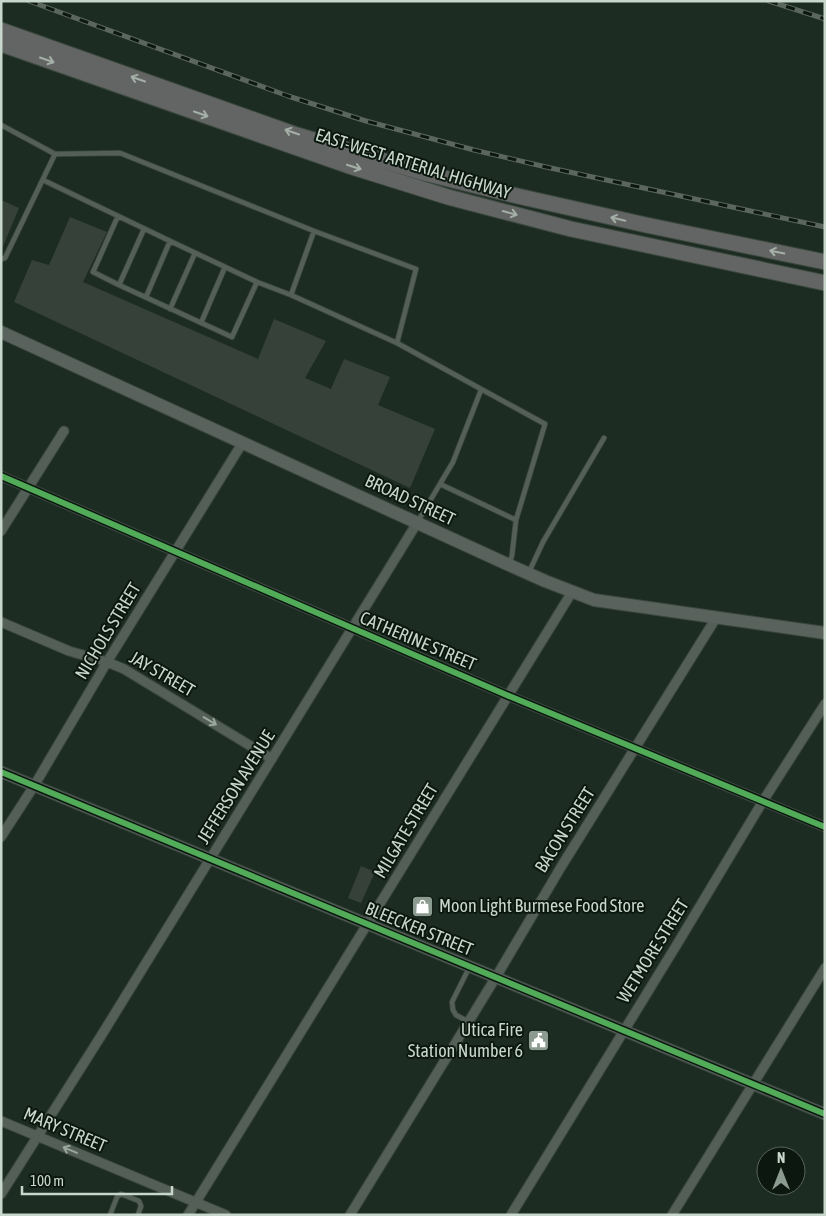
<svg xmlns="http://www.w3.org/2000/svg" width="826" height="1216" font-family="'Asap Condensed',sans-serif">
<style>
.building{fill:#364139}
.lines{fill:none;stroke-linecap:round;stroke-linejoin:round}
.service-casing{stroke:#3a473e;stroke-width:6}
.minor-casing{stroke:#3a473e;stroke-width:11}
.tertiary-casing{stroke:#3a473e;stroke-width:13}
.secondary-casing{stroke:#3a473e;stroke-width:14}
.primary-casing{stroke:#3a473e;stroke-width:17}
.service{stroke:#535f57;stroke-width:4.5}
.minor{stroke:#535f57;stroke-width:9}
.tertiary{stroke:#535f57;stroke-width:11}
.secondary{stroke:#5a625d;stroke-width:12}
.primary{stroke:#626563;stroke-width:15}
.rail-casing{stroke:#5a665e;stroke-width:5}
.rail{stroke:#0b170f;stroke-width:3;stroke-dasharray:9;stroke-linecap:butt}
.cycleway-casing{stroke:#0b170f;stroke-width:9}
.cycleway{stroke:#51ab58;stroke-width:6}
.oneway{stroke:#a4afa7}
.oneway2{stroke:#99a79d}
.labels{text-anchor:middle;stroke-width:4;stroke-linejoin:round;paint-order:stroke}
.street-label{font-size:18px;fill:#c8d7cb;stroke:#0b170f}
.poi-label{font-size:18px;fill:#c8d7cb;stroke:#0b170f;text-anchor:start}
</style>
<rect width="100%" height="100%" fill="#1d2c22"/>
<path class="building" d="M1 200 19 208 1 251Z
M70 217 107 232 83 282 258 359 274 319 326 341 305 378 331 389 344 359 390 377 378 405 435 429 410 488 14 302 32 260 49 265Z
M361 866 375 872 361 903 348 898Z"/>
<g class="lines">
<defs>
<path id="service" d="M1 125 55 154
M43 180 170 241 257 282 291 295 397 343 545 424 516 520
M118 216 93 272 119 285
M144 229 119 285 232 337 257 282
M1 259 5 258 55 154 120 153 314 231 416 269 397 343
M291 295 314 231
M146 297 170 241
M170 309 195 253
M201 323 225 267
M440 484 516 520 512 555 510 563
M418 521 453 462 481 390
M529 572 543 542 604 438
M469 1022 456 1015 453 1010 452 1002 469 968
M110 1215 117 1197 121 1194 139 1201 141 1206 138 1215"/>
<path id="minor" d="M1 476 509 696 825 827
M1 531 64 431
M1 622 69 651 107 662 124 669 272 759
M1 837 34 786 107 662 243 442
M1 1121 226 1215
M1 1194 101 1036 417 523
M188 1215 572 592
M350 1215 496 977 561 867 716 618
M511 1215 679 941 763 801 825 704
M672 1215 825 968"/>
<path id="tertiary" d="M1 772 825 1114"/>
<path id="secondary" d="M1 332 509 565 545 581 594 600 825 633"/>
<path id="primary" d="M1 30 297 135 424 173 513 195 646 225 825 262
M1 44 349 166 448 197 571 229 825 283"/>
</defs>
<use href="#service" class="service-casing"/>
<use href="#minor" class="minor-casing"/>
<use href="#tertiary" class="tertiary-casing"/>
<use href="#secondary" class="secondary-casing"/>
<use href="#primary" class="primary-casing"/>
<use href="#service" class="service"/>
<use href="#minor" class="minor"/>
<use href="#tertiary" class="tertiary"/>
<use href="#secondary" class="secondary"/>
<use href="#primary" class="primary"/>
<defs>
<path id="rail" d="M29 1 288 96 366 121 474 150 546 167 825 227
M769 1 825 19"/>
</defs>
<use href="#rail" class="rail-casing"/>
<use href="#rail" class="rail"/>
<defs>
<path id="cycleway" d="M1 476 509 696 825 827
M1 772 825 1114"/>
</defs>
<use href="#cycleway" class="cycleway-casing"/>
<use href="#cycleway" class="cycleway"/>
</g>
<defs><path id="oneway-shaft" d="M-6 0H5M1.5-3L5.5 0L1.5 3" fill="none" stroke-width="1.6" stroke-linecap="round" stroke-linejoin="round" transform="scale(1.25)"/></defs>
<g class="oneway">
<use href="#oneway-shaft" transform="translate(47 60) rotate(19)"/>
<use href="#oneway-shaft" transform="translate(138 79) rotate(-161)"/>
<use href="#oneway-shaft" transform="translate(201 114) rotate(19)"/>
<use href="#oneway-shaft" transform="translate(292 132) rotate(-161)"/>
<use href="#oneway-shaft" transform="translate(354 167) rotate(18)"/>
<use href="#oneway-shaft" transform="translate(510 213) rotate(15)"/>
<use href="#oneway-shaft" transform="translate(618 219) rotate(-167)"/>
<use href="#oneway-shaft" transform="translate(777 252) rotate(-168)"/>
</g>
<g class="oneway2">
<use href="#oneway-shaft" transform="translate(210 721) rotate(31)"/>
<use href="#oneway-shaft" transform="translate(70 1150) rotate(-157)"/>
</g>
<defs>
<symbol id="shop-square" viewBox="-11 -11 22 22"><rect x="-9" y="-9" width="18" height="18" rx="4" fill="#8c9b90" stroke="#0b170f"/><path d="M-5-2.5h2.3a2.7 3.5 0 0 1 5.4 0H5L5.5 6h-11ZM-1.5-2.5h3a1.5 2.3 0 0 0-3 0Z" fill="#fff"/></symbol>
<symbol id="civic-square" viewBox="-11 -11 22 22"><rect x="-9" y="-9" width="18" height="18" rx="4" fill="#8c9b90" stroke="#0b170f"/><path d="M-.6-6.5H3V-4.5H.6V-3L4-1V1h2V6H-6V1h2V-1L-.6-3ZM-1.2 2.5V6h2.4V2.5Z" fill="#fff"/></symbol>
</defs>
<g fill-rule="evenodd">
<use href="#shop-square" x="410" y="894" width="25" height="25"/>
<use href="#civic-square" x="526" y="1028" width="25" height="25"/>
</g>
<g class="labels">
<g class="street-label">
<text transform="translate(413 164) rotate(17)" y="6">EAST-WEST ARTERIAL HIGHWAY</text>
<text transform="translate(410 500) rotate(25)" y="6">BROAD STREET</text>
<text transform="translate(108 631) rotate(-59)" y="6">NICHOLS STREET</text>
<text transform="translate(418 641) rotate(23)" y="6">CATHERINE STREET</text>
<text transform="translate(162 674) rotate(30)" y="6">JAY STREET</text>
<text transform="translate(236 787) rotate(-58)" y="6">JEFFERSON AVENUE</text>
<text transform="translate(565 830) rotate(-58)" y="6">BACON STREET</text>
<text transform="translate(406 831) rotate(-59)" y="6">MILGATE STREET</text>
<text transform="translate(419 929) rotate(22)" y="6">BLEECKER STREET</text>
<text transform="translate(653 951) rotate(-58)" y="6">WETMORE STREET</text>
<text transform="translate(65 1130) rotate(23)" y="6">MARY STREET</text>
</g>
<g class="poi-label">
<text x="439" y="912">Moon Light Burmese Food Store</text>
<text x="523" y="1036" text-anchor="end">Utica Fire<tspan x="523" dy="21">Station Number 6</tspan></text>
</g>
</g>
<rect width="826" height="1216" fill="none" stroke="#c8d7cb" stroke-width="5"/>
<g transform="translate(781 1171)"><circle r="24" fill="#0b170f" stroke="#57645a"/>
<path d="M0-4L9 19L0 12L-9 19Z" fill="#8c9b90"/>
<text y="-8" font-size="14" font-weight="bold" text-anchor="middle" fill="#c8d7cb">N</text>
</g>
<path d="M22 1186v8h150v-8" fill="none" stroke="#c8d7cb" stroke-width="2.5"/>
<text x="30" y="1186" font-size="15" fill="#c8d7cb" stroke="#0b170f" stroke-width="4" paint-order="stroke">100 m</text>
</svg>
